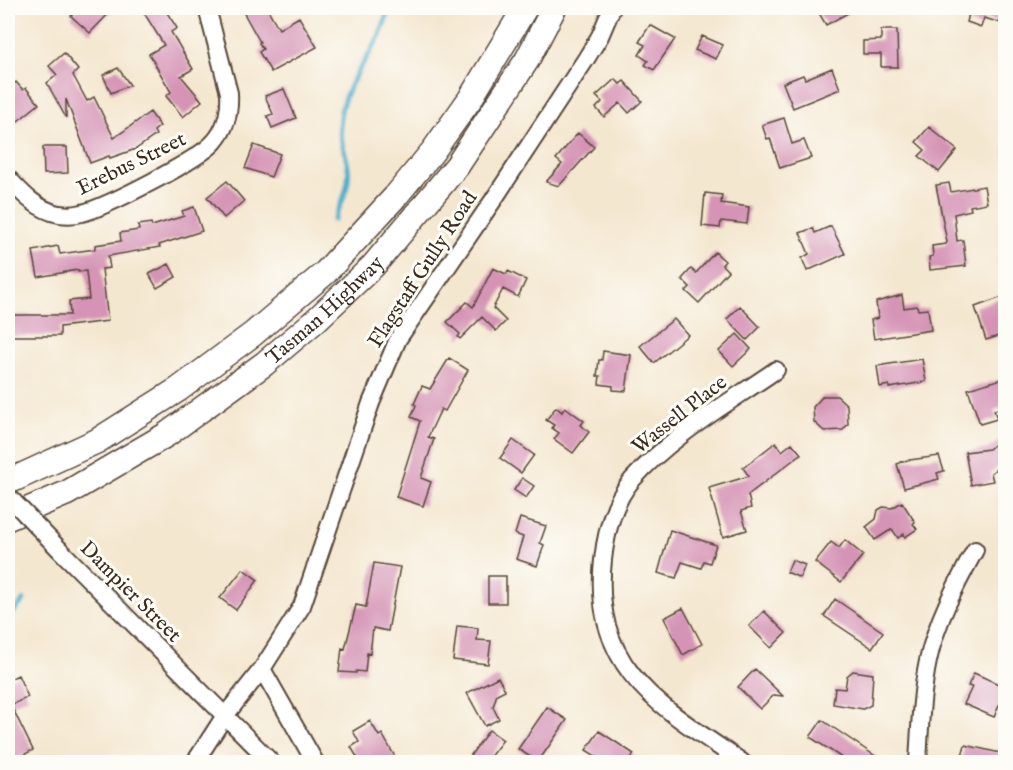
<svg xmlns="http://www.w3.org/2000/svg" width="1013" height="770" font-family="'IM FELL English',serif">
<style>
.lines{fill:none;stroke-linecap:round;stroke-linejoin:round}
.stream{stroke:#4caecb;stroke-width:5}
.building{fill:#d594b6}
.minor-casing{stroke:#574639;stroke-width:20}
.highway-casing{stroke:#574639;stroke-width:27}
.minor{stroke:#fff;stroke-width:16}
.highway{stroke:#fff;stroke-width:24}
.minor-bridge-casing{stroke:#574639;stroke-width:20;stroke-linecap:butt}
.minor-bridge{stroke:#fff;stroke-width:16}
.labels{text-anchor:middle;stroke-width:6;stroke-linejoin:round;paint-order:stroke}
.street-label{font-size:21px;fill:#3b2a1e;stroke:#fdfcf7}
</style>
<rect width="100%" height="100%" fill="#fdfcf7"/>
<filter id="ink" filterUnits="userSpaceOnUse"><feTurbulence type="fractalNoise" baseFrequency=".0167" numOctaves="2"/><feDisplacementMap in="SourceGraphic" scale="12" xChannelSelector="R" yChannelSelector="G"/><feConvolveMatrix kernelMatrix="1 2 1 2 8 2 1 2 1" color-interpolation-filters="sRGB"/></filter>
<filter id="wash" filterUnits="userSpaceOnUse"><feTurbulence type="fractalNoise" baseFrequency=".008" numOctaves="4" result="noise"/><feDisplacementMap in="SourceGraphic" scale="24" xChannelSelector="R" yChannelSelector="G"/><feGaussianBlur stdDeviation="1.35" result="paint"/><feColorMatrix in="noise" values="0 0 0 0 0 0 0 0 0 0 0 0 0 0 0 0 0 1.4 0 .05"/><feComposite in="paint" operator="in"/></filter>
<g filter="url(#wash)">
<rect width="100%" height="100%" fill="#f4e7d0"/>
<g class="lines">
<path class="stream" d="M334 220C341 204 351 185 348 167 345 149 338 137 340 117 345 76 383 48 388 8
M8 618 24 600"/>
</g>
<g id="blocks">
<path class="building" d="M79 8H114L90 33 71 16Z
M141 8H164L177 28 171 32 193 69 181 76 202 101 183 117 166 96 171 92 149 54 164 45Z
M241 8H267L279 29 299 17 317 47 271 72 259 52 263 49 259 43 260 42Z
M816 8H857L826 25Z
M961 8H1005L1001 23 984 18 981 27 967 22 969 13 961 11Z
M650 25 675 39 654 70 645 65 648 61 639 55 645 45 639 42Z
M881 30H897L898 67H881V54H863V41L881 40Z
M702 36 723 45 716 59 695 50Z
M64 53 78 70 73 75 87 101 94 97 114 138 150 112 160 126 154 131 156 135 136 149 110 158 109 156 90 163 66 99V118L47 83 57 75 49 66Z
M118 68 130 85 111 93 103 75Z
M832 68 840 89 793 108 783 83 803 75 805 79Z
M615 79 620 84 624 81 642 101 629 113 620 103 604 117 596 108 602 102 596 96Z
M16 82 23 90 26 88 39 104 8 129V89Z
M284 89 296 118 272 128 267 116 273 114 265 96Z
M784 118 792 144 804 140 811 158 780 168 770 138 767 139 762 125Z
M929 127 957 150 939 172 919 156 925 150 916 142Z
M578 133 594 147 559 186 546 182 562 164 556 159Z
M254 145 280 154 271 177 245 168Z
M43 147H67L68 173 44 174Z
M227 181 244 201 224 218 207 197Z
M949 183 951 192 984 186 987 203 970 206 971 210 954 214 957 241 963 240 966 266 930 270 929 257 933 256 932 246 946 244 947 242 936 185Z
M705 193 722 195 721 203 749 207 747 224 721 221 720 228 702 226Z
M194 207 202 231 159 245 160 247 108 256 110 268 102 269 108 321 60 327V336H8V315H70L69 301 89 299 86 271 78 272V270L38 277 33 251 58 246 60 254 95 249V245L121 241 120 233 139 230 138 225 151 223 152 226 184 216 182 211Z
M831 226 845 254 807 271 802 258 809 254 800 233 813 228 815 233Z
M715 252 725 261 722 265 728 271 699 303 686 291 690 287 682 279 691 269 696 273Z
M169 264 176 277 157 288 149 274Z
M493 268 506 274 508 271 526 280 518 297 503 289 493 308 506 321 496 331 482 317 460 339 458 337 460 334 447 322 467 302 473 307Z
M902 295 904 308 917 306 918 310 928 309 931 330 874 339 871 320 878 318 876 302Z
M1005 296V334L986 340 975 307Z
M740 306 760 327 747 340 727 319Z
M674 319 688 335 654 363 640 346Z
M737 334 751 349 733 366 719 351Z
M603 351 631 355 626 391 613 390V386L599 384 600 376H597L599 360H602Z
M449 358 468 370 445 411 441 409 428 437 434 439 421 478 431 482 423 506 396 497 420 421 411 417 416 405 414 404 422 386 430 389Z
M922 359 926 381 924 382 889 388V385L880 387 877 366Z
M1005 378V407L994 410 997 419 980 424 968 389Z
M823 396H837L847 405 848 424 843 430 824 431 814 422 813 407Z
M556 407 562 412 565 407 584 421 581 425 589 432 573 453 554 439 559 433 552 428 554 425 546 420Z
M1005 435V462L991 473 993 481 971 485 965 452 989 449Z
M513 440 534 455 521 473 500 458Z
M776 442 782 451 792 443 801 454 748 495 751 508 741 511 747 530 723 537 709 488 749 476 743 468Z
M939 456 944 471 937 473 939 479 904 488 897 464 902 461Z
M522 478 534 486 526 498 514 490Z
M902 502 915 522 913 524 917 529 905 537 904 534 898 538 892 529 875 540 866 527 876 519 878 510 883 507 892 508Z
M520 518 546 526 540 543 544 545 537 566 516 559 523 537 515 534Z
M670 530 716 545 710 563 704 561 701 568 682 562 676 578 658 573Z
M845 540 863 555 841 582 815 562 831 542 839 548Z
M792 560 805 565 800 578 787 572Z
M374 563 400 567 388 631 373 628 370 654 367 653 365 672 356 671V673L339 672 342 648 345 649 356 605 366 607Z
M243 569 258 580 236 610 220 598Z
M488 576H506V603H488Z
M835 599 883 632 872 648 824 616Z
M683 608 702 644 683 655 664 618Z
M764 611 786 633 771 648 749 626Z
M457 626 478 628 477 640 491 641 488 664 453 660Z
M755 669 783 696 774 695 760 709 738 687Z
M853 671 873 674 871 705 863 709 833 704 835 688 845 689 847 676Z
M974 673 1005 687V703L1001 701 994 717 964 704 972 687 968 686Z
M18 675 28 697 11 705 33 750 12 761 8 751V680Z
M498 677 505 690 497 694 493 707 499 719 485 726 467 693Z
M547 707 567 720 538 762 518 749Z
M822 720 884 762H848L810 737Z
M370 721 379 736 382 734 398 762H360L351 747 359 742 353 731Z
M489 730 503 740 486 762H480L470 756Z
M599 731 634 754 629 762H605L586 750Z
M965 745 1005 754V762H965L966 760 961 759Z"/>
</g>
</g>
<g filter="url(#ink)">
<use href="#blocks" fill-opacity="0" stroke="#574639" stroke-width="1.5"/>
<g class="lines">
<defs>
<path id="minor" d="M8 178C22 193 37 210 59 214 67 215 75 215 82 213 106 207 201 159 215 141 227 127 230 111 229 93L207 8
M60 550 271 762
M262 669 315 762
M195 762 224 717 262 669 302 606 371 403 398 339 492 202 586 59 600 36 612 8
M742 762C663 708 591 671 603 560 606 532 614 501 632 480 672 435 727 404 776 370
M918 762C920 729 921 694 928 661 936 622 956 585 975 550"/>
<g id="highway">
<path d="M8 482 97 441 179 389 253 334 326 272 395 197 433 151 470 99 525 8"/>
<path id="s1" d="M8 518 67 493 166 435 264 364 316 320 373 266 457 166 527 60 554 8"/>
</g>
</defs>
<use href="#minor" class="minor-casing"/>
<use href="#highway" class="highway-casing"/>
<use href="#minor" class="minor"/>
<use href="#highway" class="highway"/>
<defs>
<path id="minor-bridge" d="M8 496 60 550"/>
</defs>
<use href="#minor-bridge" class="minor-bridge-casing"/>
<use href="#minor-bridge" class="minor-bridge"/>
</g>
</g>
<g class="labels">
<g class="street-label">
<text transform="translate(131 163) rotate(-26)" y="7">Erebus Street</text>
<text transform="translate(422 269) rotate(-57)" y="7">Flagstaff Gully Road</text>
<text dy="7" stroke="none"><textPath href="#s1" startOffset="381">Tasman Highway</textPath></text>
<text transform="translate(679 414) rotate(-38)" y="7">Wassell Place</text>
<text transform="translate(131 591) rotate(45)" y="7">Dampier Street</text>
</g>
</g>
<rect width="1013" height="770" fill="none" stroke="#fdfcf7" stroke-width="30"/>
</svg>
